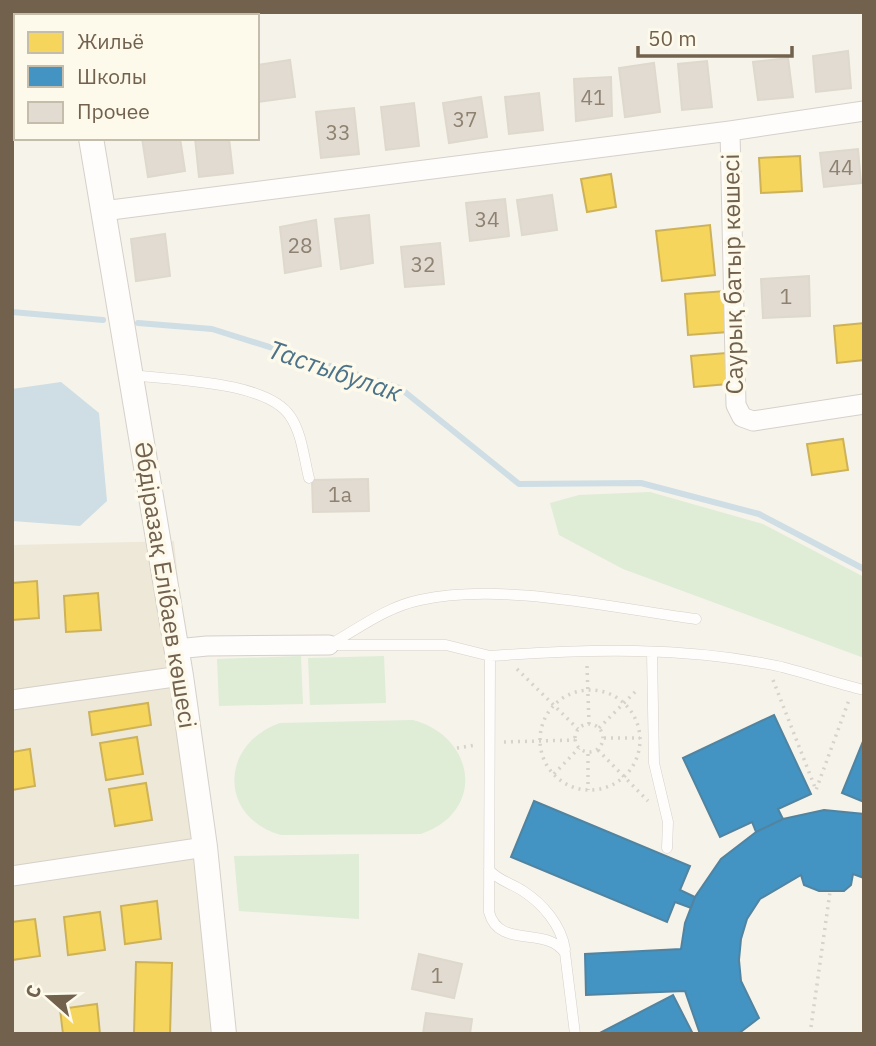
<svg xmlns="http://www.w3.org/2000/svg" width="876" height="1046" font-family="'IBM Plex Sans',sans-serif">
<style>
.residential{fill:#eee8d8}
.green{fill:#dfecd6}
.water{fill:#cedee4}
.homes{fill:#f6d55c;stroke:#ceb258;stroke-width:2}
.schools{fill:#4393c3;stroke:#5184a0;stroke-width:2}
.lines{fill:none;stroke-linecap:round;stroke-linejoin:round}
.stream{stroke:#cedee4;stroke-width:6}
.building{fill:#e1dbd2;stroke:#ded8cd;stroke-width:2}
.service-casing{stroke:#d5d0c9;stroke-width:11}
.minor-casing{stroke:#d5d0c9;stroke-width:21}
.tertiary-casing{stroke:#d5d0c9;stroke-width:26}
.path{stroke:#d7d2cb;stroke-width:3.5;stroke-dasharray:2 5;stroke-linecap:butt}
.service{stroke:#fefdfc;stroke-width:10}
.minor{stroke:#fefdfc;stroke-width:19}
.tertiary{stroke:#fefdfc;stroke-width:24}
.labels{text-anchor:middle;stroke-width:7;stroke-linejoin:round;paint-order:stroke}
.number-label{font-size:21px;fill:#8f8270}
.street-label{font-size:24px;fill:#71614d;stroke:#fdfaec}
.water-label{font-size:26px;font-style:italic;fill:#4c7389;stroke:#fdfaec}
</style>
<rect width="100%" height="100%" fill="#f6f3ea"/>
<path class="residential" d="M174 541 224 1034H12V545Z"/>
<path class="green" d="M650 492 763 524 864 577V658L623 569 559 535 550 503 579 495Z
M301 656 303 704 219 706 217 659Z
M384 656 386 703 310 705 308 658Z
M413 720C476 737 486 812 421 834L281 835C218 817 220 744 280 723Z
M359 854V919L239 911 234 856Z"/>
<path class="water" d="M61 382 99 413 107 501 80 526 12 521V389Z"/>
<path class="homes" d="M800 156 802 191 761 193 759 158Z
M611 174 616 207 587 212 581 179Z
M710 225 715 275 662 281 656 231Z
M726 291 728 332 688 335 685 294Z
M864 323V360L837 363 834 326Z
M726 353 728 384 694 387 691 356Z
M843 439 848 470 812 475 807 444Z
M37 581 39 618 12 620V583Z
M98 593 101 630 66 632 64 596Z
M148 703 151 725 92 735 89 712Z
M137 737 143 774 106 780 100 743Z
M30 749 35 786 12 790V752Z
M146 783 152 820 115 826 109 789Z
M157 901 161 939 125 944 121 906Z
M100 912 105 950 68 955 64 917Z
M35 919 40 956 12 960V922Z
M136 962 172 963 170 1034H134Z
M97 1004 100 1034H63L60 1009Z"/>
<path class="schools" d="M774 715 811 794 778 809 783 819 756 832 752 822 720 837 683 758Z
M864 739V802L842 793Z
M534 801 690 866 680 890 695 897 691 908 675 902 667 922 511 857Z
M824 810 864 814V878L853 874 851 885 844 891H819L804 885 801 875 760 899 747 919 741 939 739 960 741 981 759 1018 738 1034H700L685 991 586 995 585 954 681 949 685 923 695 897 721 859 756 832 783 819Z
M673 995 693 1034H598Z"/>
<g class="lines">
<path class="stream" d="M12 312 103 320
M138 323 212 329 400 388 519 484 641 483 759 514 864 569"/>
</g>
<path class="building" d="M126 12 127 16H102L101 13Z
M848 51 851 88 816 92 813 56Z
M788 58 793 97 758 100 753 62Z
M290 60 295 97 257 102V65Z
M707 61 712 107 682 110 678 64Z
M654 63 660 112 625 117 619 68Z
M611 77 612 116 576 121 574 79Z
M539 93 543 130 509 134 505 97Z
M481 97 487 137 449 143 443 103Z
M414 103 419 146 386 150 381 107Z
M354 108 359 154 321 158 316 112Z
M142 138H180L185 171 148 177Z
M195 138H229L233 173 199 177Z
M858 149 861 183 824 187 820 153Z
M552 195 557 230 522 235 517 200Z
M505 199 509 236 470 241 466 203Z
M369 215 373 263 341 269 335 219Z
M316 220 321 266 285 273 280 227Z
M165 234 170 276 136 281 131 239Z
M440 243 444 284 405 287 401 247Z
M809 276 810 316 763 318 761 279Z
M368 479 369 511 313 512 312 480Z
M419 954 462 964 454 998 412 989Z
M426 1013 472 1019 470 1034H423Z"/>
<g class="lines">
<defs>
<path id="service" d="M131 375C171 380 267 381 290 416 302 433 304 459 309 478
M329 645H446L490 656 489 912C499 950 546 925 565 953L575 1034
M329 645C358 629 386 607 420 600 503 582 611 608 696 619
M652 652 654 763 668 822 667 848
M490 656C586 649 686 646 782 667 809 674 836 683 864 690
M489 870C499 881 511 883 523 891 543 904 561 925 565 949"/>
<path id="minor" d="M12 124 16 125
M730 131 736 405 742 417 753 421 864 404
M103 211 730 131 864 111
M176 649 207 646 329 645
M12 700 181 676
M12 876 205 847"/>
<path id="tertiary" d="M73 12 74 16
M91 138 181 676 205 847 224 1034"/>
</defs>
<use href="#service" class="service-casing"/>
<use href="#minor" class="minor-casing"/>
<use href="#tertiary" class="tertiary-casing"/>
<path class="path" d="M587 666 589 724
M517 669 578 729
M773 680 816 790 849 700
M540 740a50 50 0 1 1 100 0a50 50 0 1 1-100 0Z
M575 738a14 14 0 1 1 28 0a14 14 0 1 1-28 0Z
M599 728 637 690
M604 738H640
M504 742 575 740
M457 748 476 745
M598 750 648 801
M588 754V790
M554 774 579 748
M810 1034 830 892"/>
<use href="#service" class="service"/>
<use href="#minor" class="minor"/>
<use href="#tertiary" class="tertiary"/>
</g>
<g class="labels">
<g class="number-label">
<text x="593" y="105">41</text>
<text x="465" y="127">37</text>
<text x="338" y="140">33</text>
<text x="841" y="175">44</text>
<text x="487" y="227">34</text>
<text x="300" y="253">28</text>
<text x="423" y="272">32</text>
<text x="786" y="304">1</text>
<text x="340" y="502">1а</text>
<text x="437" y="983">1</text>
</g>
<g class="street-label">
<text transform="translate(733 274) rotate(-91)" y="8">Саурық батыр көшесі</text>
<text transform="translate(165 585) rotate(81)" y="8">Әбдіразақ Елібаев көшесі</text>
</g>
<g class="water-label">
<text transform="translate(335 371) rotate(19)" y="9">Тастыбулак</text>
</g>
</g>
<rect width="876" height="1046" fill="none" stroke="#71614d" stroke-width="28"/>
<rect x="14" y="14" width="245" height="126" fill="#fdfaec" stroke="#c5bdac" stroke-width="2"/>
<rect x="28" y="32" width="35" height="21" fill="#f6d55c" stroke="#c5bdac" stroke-width="2"/>
<text x="77" y="49" font-size="21" fill="#71614d">Жильё</text>
<rect x="28" y="66" width="35" height="21" fill="#4393c3" stroke="#c5bdac" stroke-width="2"/>
<text x="77" y="84" font-size="21" fill="#71614d">Школы</text>
<rect x="28" y="102" width="35" height="21" fill="#e1dbd2" stroke="#c5bdac" stroke-width="2"/>
<text x="77" y="119" font-size="21" fill="#71614d">Прочее</text>
<g transform="translate(49 997) rotate(290)" stroke="#fdfaec" stroke-width="5" paint-order="stroke">
<path d="M0-5L12 26L0 18L-12 26Z" fill="#71614d"/>
<text y="-10" font-size="19" font-weight="bold" text-anchor="middle" fill="#71614d">С</text>
</g>
<path d="M638 46v10h154v-10" fill="none" stroke="#71614d" stroke-width="3.5"/>
<text x="648" y="46" font-size="21" fill="#71614d" stroke="#fdfaec" stroke-width="5" paint-order="stroke">50 m</text>
</svg>
